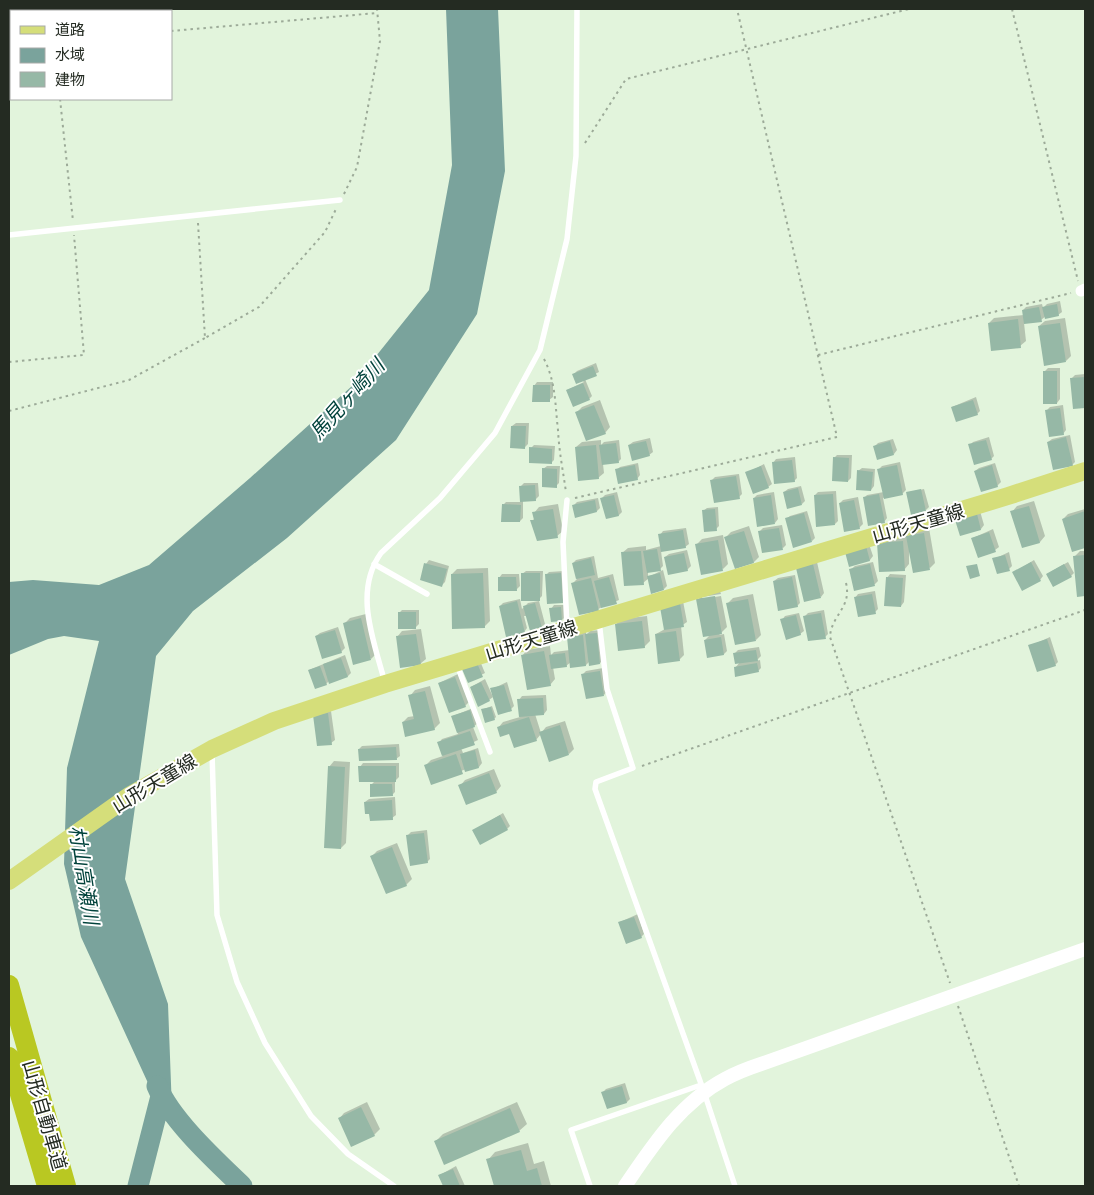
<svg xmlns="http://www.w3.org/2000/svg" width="1094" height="1195" font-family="'PT Sans Narrow','Noto Sans JP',sans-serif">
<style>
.water{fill:#7aa39c}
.shadow{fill:#0003}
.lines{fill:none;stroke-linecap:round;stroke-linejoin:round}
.river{stroke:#7aa39c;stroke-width:21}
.building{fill:#96b8a6}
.path{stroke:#9caa98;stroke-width:2;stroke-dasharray:2.5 4;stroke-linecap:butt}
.service{stroke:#fff;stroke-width:5.5}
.minor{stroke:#fff;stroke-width:11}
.tertiary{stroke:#fff;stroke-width:14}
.primary{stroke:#d5de7a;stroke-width:18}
.motorway{stroke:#b9c822;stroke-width:20}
.labels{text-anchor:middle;stroke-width:4;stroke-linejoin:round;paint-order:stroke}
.street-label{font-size:19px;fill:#242b22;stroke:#fff}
.water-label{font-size:20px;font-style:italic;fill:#01423b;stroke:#fff}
</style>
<rect width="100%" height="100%" fill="#e2f4dc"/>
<path class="water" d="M446 9H498L505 171 477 314 396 440 287 538 193 611 156 656 125 879 168 1004 172 1110 159 1107 81 937 64 864 67 768 99 641 64 636 48 639 9 655V582L33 580 99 585 149 565 250 478 352 386 429 290 452 165Z"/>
<path class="shadow" d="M1060 301 1062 312 1058 315 1046 316 1041 320 1024 323 1026 341 1020 346 989 323 994 318 1024 315 1023 310 1026 307 1042 304 1043 308 1047 304Z
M1065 318 1071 356 1066 361 1039 326 1045 321Z
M596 363 599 372 585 379 592 396 589 399 567 390 584 382 574 374 577 371Z
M1048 368H1060V399L1057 403 1044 372Z
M1085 374V407L1074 408 1071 379 1075 375Z
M537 382H553V397L549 400 534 386Z
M976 397 980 411 977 414 952 407Z
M600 400 610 427 605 433 577 412 582 407Z
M1063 405 1066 430 1063 434 1047 410 1050 407Z
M516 423H529L528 444 525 447 512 426Z
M1070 435 1075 462 1072 465 1048 442 1052 439Z
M989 437 994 456 991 459 970 445 973 442Z
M650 438 653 452 649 455 629 445 633 442Z
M893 439 897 450 894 454 874 447 878 443Z
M601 440V445L604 442 619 440 621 459 618 462 603 464 604 473 598 478 576 447 582 442Z
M534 445 555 446 554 460 551 463 531 448Z
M837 455H852L851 478 848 481 834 458Z
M795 457 797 478 794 481 773 463 776 459Z
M900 462 906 490 902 494 883 498 887 518 884 522 864 498 867 495 884 492 879 469 882 466Z
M638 463 640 475 637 479 616 470 620 467Z
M995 463 1001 482 997 486 975 471 979 468Z
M764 464 772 484 768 487 747 473Z
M547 466H560L559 483 556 486 543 469Z
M862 468 875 469 874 486 871 490 858 471Z
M739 474 742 494 739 497 711 481 715 477Z
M524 483H538L539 496 535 500H523V518L520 521 503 505 506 502H521L520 487Z
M801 486 805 501 802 504 784 492 788 489Z
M924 489 929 507 926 510 907 493Z
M836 491 838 521 835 524 815 495 818 492Z
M617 492 622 512 619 515 607 518 602 498 605 495Z
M774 492 778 519 775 523 754 498 757 495Z
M858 497 863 524 859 528 840 503 843 500Z
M598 498 600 508 597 511 573 506 577 502Z
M1034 501 1045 536 1040 542 1023 547 1012 512 1017 506Z
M558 504 563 531 557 536 532 521 535 518 534 513 539 507Z
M718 507 719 526 716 529 703 511 707 508Z
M1085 509V547L1073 551 1063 519 1068 514Z
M807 511 815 538 812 541 786 519 790 516Z
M980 511 984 525 981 529 957 520Z
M782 525 786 545 783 548 759 532 763 528Z
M749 526 759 557 754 562 736 568 726 537 731 532Z
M686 528 689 544 685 547 661 551 663 566 658 571H648V577L663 570 667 586 664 589 649 578 643 583 622 553 628 548 646 546V550L661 546 660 535 663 531Z
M929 528 935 563 930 568 910 551H909V564L904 570 880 571 884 538 908 536 913 531Z
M993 529 999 547 995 550 973 538Z
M723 535 728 564 723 569 696 545 702 539Z
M869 544 873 556 870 560 850 565Z
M687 550 691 566 687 570 665 557 669 554Z
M1080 551H1085V595L1078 596 1074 557Z
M1009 552 1012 566 1009 569 994 559Z
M594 556 598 578 613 574 619 600 598 609 573 583 577 579 573 563 576 560Z
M429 560 449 566 445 582 442 585 426 564Z
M1034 560 1043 576 1040 580 1013 573Z
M817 562 824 593 821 597 798 569Z
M873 562 878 581 875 584 855 589 850 570 855 566Z
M1068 562 1074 573 1071 576 1047 574Z
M488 568 490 621 484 627 452 574 457 569Z
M526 571H543L542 596 539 599 522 574Z
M564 571 566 598 562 602 546 575 549 572Z
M502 574H519L520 586 516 590 499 578Z
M890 574 906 575 904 602 901 606 887 578Z
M795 575 800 603 797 606 774 581 778 578Z
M720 591 721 594 702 597V599L721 596 727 627 719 635 724 634 727 651 724 654 708 657 705 640 710 635 698 600 703 594Z
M875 591 878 609 875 612 855 598 858 594Z
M753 594 761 635 756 640 728 603 733 598Z
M520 599 522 609 528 603 539 601 545 624 541 627 527 616H524L527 628 524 632 500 606 503 603Z
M683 601 687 622 681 626 684 655 679 660 656 634 665 629 661 607Z
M554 605H564L565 617 562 620 551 609Z
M402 610H419V624L415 628 399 613Z
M824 610 828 634 825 637 805 616 808 613Z
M799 613 804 631 800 634 782 620 785 616Z
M366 614 376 654 371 659 345 623 350 618Z
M647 616 650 641 644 647 616 624 621 619Z
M338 627 345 648 341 652 316 636 320 633Z
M421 629 426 659 420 664 397 637 402 631Z
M600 630 603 660 600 663 590 661 586 665 571 662 566 666 553 667 555 679 550 685 522 656 527 650 550 646 551 655 554 652 570 650 568 637 586 632V635L590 631Z
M1050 637 1058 662 1055 665 1030 646Z
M759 647 761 656 756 661 760 660 761 668 758 671 735 668 740 662 735 653 738 650Z
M345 655 351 673 348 676 330 682V680L326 684 309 670Z
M480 661 485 673 469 681Z
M603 668 607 691 604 695 583 674 586 671Z
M458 674 469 702 465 706 439 683Z
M485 679 493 697 489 700 471 687Z
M507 682 514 706 511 709 492 689Z
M430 686 440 723 434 729 403 722 408 717 415 716 410 696 415 690Z
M546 695 547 710 544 714H535L541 733 546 727 565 721 574 749 569 754 541 734 536 740 498 728 503 722 520 717 519 700 522 696Z
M492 706 496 717 494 719 484 709Z
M473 708 478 723 473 727 478 740 461 748 463 753 478 748 482 763 479 767 466 769 432 783 426 765 431 760 443 756 439 743 442 739 458 734 453 716Z
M331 711 335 740 331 743 315 715Z
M399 744 400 756 396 759 359 749 362 746Z
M334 761 350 762 346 843 341 848 329 767Z
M363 763H399V777L395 781V792L392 795 371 785 375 781 360 767Z
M494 769 501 786 496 792 460 786 465 780Z
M395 797 396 815 392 818 365 802 369 799Z
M503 813 510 826 507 829 474 831Z
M427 830 430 859 427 862 407 836 411 832Z
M397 843 412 879 406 885 372 856 377 851Z
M638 914 644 934 641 937 620 922Z
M625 1083 630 1099 627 1102 608 1108 603 1092 606 1089Z
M367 1102 380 1129 374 1135 352 1146 339 1119 344 1113Z
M517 1102 527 1124 519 1131 435 1142 443 1134Z
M528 1143 534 1164 544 1161 551 1186H495L488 1160 495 1152Z
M456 1166 465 1186H445L440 1175Z"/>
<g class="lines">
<path class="river" d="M157 1086C171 1120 215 1160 242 1186
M138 1186 161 1096"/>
</g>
<path class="building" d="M1057 304 1059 316 1045 319 1042 307Z
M1039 307 1042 322 1024 324 1022 310Z
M1018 319 1021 348 991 351 988 323Z
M1060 323 1066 362 1044 366 1038 326Z
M593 366 597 376 576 384 572 374Z
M1043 371H1057V404H1043Z
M1085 377V408L1073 409 1070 378Z
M583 383 590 400 573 407 566 390Z
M533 385H550V402H532Z
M973 400 978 415 956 422 951 407Z
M594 405 606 434 586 441 575 412Z
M1060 408 1064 435 1049 437 1045 410Z
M511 426H526L525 449 510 448Z
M1066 437 1073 466 1053 470 1047 442Z
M986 440 992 460 974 465 968 444Z
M646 441 650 456 632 461 628 445Z
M890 441 894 455 877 460 873 446Z
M616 443 619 463 602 465 599 445Z
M596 445 599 479 578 481 575 447Z
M529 447 552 449V464L529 463Z
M833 457 849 458 848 482 832 481Z
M792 460 795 482 774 484 772 462Z
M635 465 638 480 618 484 615 469Z
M897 465 903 495 884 499 877 469Z
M992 465 998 487 981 492 974 471Z
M761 466 769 488 753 494 745 472Z
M542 468 557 469V488L542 487Z
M857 470 873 472 871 491 856 490Z
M736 476 740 499 714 503 710 480Z
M535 485 536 501 520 502 519 486Z
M798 488 802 505 787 509 783 492Z
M921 489 926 511 911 515 906 492Z
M833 494 835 525 816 527 814 495Z
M879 494 885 523 868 526 863 497Z
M614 495 619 516 606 519 600 498Z
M771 495 775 524 757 527 753 498Z
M595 500 597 512 575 518 572 505Z
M854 500 860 529 844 532 839 503Z
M502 504 521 505 520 522H501Z
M1029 506 1040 543 1022 548 1010 511Z
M553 509 558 538 537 541 530 520H534L532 512Z
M715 509 717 531 704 532 702 510Z
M1085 511V548L1072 552 1062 519Z
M804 513 812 542 793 548 785 518Z
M977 514 981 530 960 536 955 520Z
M779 528 783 550 762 553 758 531Z
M683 530 686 548 661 552 658 534Z
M744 531 754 563 735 569 724 537Z
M989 532 996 552 978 558 971 538Z
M924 533 930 570 913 573 906 536Z
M718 540 723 571 701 575 695 544Z
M903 541 905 571 879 572 877 543Z
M866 546 870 561 849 567 845 552Z
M657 549 661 571 647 573 643 551Z
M641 551 644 585 624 586 621 552Z
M684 553 688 571 668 575 664 557Z
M1005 555 1010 571 997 574 992 558Z
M1085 555V596L1077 597 1073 556Z
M591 558 595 575 576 579 572 563Z
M1031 562 1041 581 1022 591 1012 572Z
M424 563 447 569 442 587 420 580Z
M813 564 821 598 804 602 796 568Z
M870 564 875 586 854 591 849 569Z
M977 564 980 576 970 579 966 566Z
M1064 564 1072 577 1053 587 1046 574Z
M483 573 485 628 452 629 451 574Z
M521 573H540V601H521Z
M561 573 563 603 547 604 545 574Z
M660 573 664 590 651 594 647 576Z
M498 577H516L517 591H498Z
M609 577 617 604 601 608 594 581Z
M792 577 798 607 778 611 773 581Z
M886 577 903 578 901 607 884 606Z
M591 578 599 611 579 615 571 583Z
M872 594 876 614 858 617 854 597Z
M715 596 722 634 703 637 696 599Z
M748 599 756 641 735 645 726 603Z
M517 601 525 633 506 637 499 606Z
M535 603 542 628 530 631 523 606Z
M680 603 684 627 664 630 660 607Z
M561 607 562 621 551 622 549 608Z
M398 612H416V629H398Z
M821 613 826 639 808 641 803 616Z
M796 615 801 635 786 640 780 619Z
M361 618 371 660 353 665 343 623Z
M642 621 645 648 618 651 615 624Z
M335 630 342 653 322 659 315 636Z
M676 631 680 661 658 664 655 634Z
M597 633 600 664 589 666 585 634Z
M416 634 421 665 400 668 396 636Z
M583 635 586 666 570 668 567 637Z
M721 637 724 655 707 658 704 640Z
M1047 639 1056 666 1037 672 1028 645Z
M756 650 758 661 735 664 733 653Z
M544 651 551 686 527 690 521 655Z
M565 653 567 667 551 669 549 655Z
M341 658 348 677 329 684 323 664Z
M477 663 483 677 468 683 462 669Z
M757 663 759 672 735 677 734 667Z
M320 666 327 685 315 689 308 670Z
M600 671 604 696 586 699 581 674Z
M455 677 466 707 449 713 438 683Z
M481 682 490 701 478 707 470 687Z
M504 685 512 711 498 715 490 688Z
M425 691 435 730 405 737 402 722 414 719 408 695Z
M543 698 544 715 519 717 517 699Z
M491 707 495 720 485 723 481 709Z
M470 710 475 727 457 733 451 716Z
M328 713 332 745 317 746 313 715Z
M529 717 537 741 514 748 509 734 500 737 497 727Z
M560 725 569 755 549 762 539 732Z
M470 731 475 745 442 756 437 742Z
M396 747 397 760 359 761 358 749Z
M475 750 479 768 465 772 460 754Z
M456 754 463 774 431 785 424 765Z
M328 766 345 767 341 849 324 848Z
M358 766H396V782H359Z
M489 773 497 793 466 805 458 785Z
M370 784H392L393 796 370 797Z
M392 800 393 820 370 821 369 814H365L364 802Z
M500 815 508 830 480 845 472 830Z
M424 833 428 863 410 866 406 835Z
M392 847 407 886 386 894 370 856Z
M634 917 642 938 626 944 618 922Z
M622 1086 627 1103 607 1109 601 1092Z
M361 1107 375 1136 351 1147 338 1118Z
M510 1108 520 1132 444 1165 434 1141Z
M521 1150 527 1171 537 1168 542 1186H494L486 1159Z
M453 1169 460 1186H443L438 1175Z"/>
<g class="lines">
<path class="path" d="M50 9V11
M1012 9 1078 281
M171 31 377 13
M9 44H11
M60 99 73 221
M585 143 626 79 909 9
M344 194 357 167 380 41 377 9
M198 223 205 338 259 307 325 232 336 209
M818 355 1071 293
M544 359C556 382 555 405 558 430 559 451 563 471 566 492
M9 362 84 355 74 235
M9 411 129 380 205 338
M575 498 837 437 737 9
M846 583C852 608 831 615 830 637L950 983
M642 766 1085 610
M958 1006 1019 1186"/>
<path class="service" d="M9 235 340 200
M567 500 563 542 567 627
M374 564 427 594
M599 621 607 689 633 768 596 782 595 789 704 1092 735 1186
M457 665 490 752
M385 683C374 641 353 592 381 553L440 498 495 433 540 350 567 239 576 156 577 9
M212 752 217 915 237 982 265 1043 311 1116 348 1154 394 1186
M590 1186 571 1130 701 1085"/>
<path class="minor" d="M1081 291 1085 289"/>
<path class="tertiary" d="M625 1186C653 1145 680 1103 725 1079 736 1073 749 1068 761 1064L1085 949"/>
<path class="primary" d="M9 881 129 796 212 749 274 721 385 684 1008 496 1085 471"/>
<path class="motorway" d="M9 985 66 1186
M9 1057 47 1186"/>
</g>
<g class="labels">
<g class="street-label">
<text transform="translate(918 523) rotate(-16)" y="7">山形天童線</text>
<text transform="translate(531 640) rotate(-17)" y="7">山形天童線</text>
<text transform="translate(154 783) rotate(-31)" y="7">山形天童線</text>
<text transform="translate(45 1115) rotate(74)" y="7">山形自動車道</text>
</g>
<g class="water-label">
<text transform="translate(347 399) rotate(-48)" y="7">馬見ヶ崎川</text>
<text transform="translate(84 875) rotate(81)" y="7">村山高瀬川</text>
</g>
</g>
<rect width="1094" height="1195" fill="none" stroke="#242b22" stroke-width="20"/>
<rect x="10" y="10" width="162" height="90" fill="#ffffff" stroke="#a7aaa7"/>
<rect x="20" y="26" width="25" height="8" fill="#d5de7a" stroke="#a7aaa7"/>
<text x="55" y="35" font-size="15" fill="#242b22">道路</text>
<rect x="20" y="48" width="25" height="15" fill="#7aa39c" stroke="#a7aaa7"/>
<text x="55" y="60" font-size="15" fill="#242b22">水域</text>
<rect x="20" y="72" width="25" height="15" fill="#96b8a6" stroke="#a7aaa7"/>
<text x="55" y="85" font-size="15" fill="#242b22">建物</text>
</svg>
